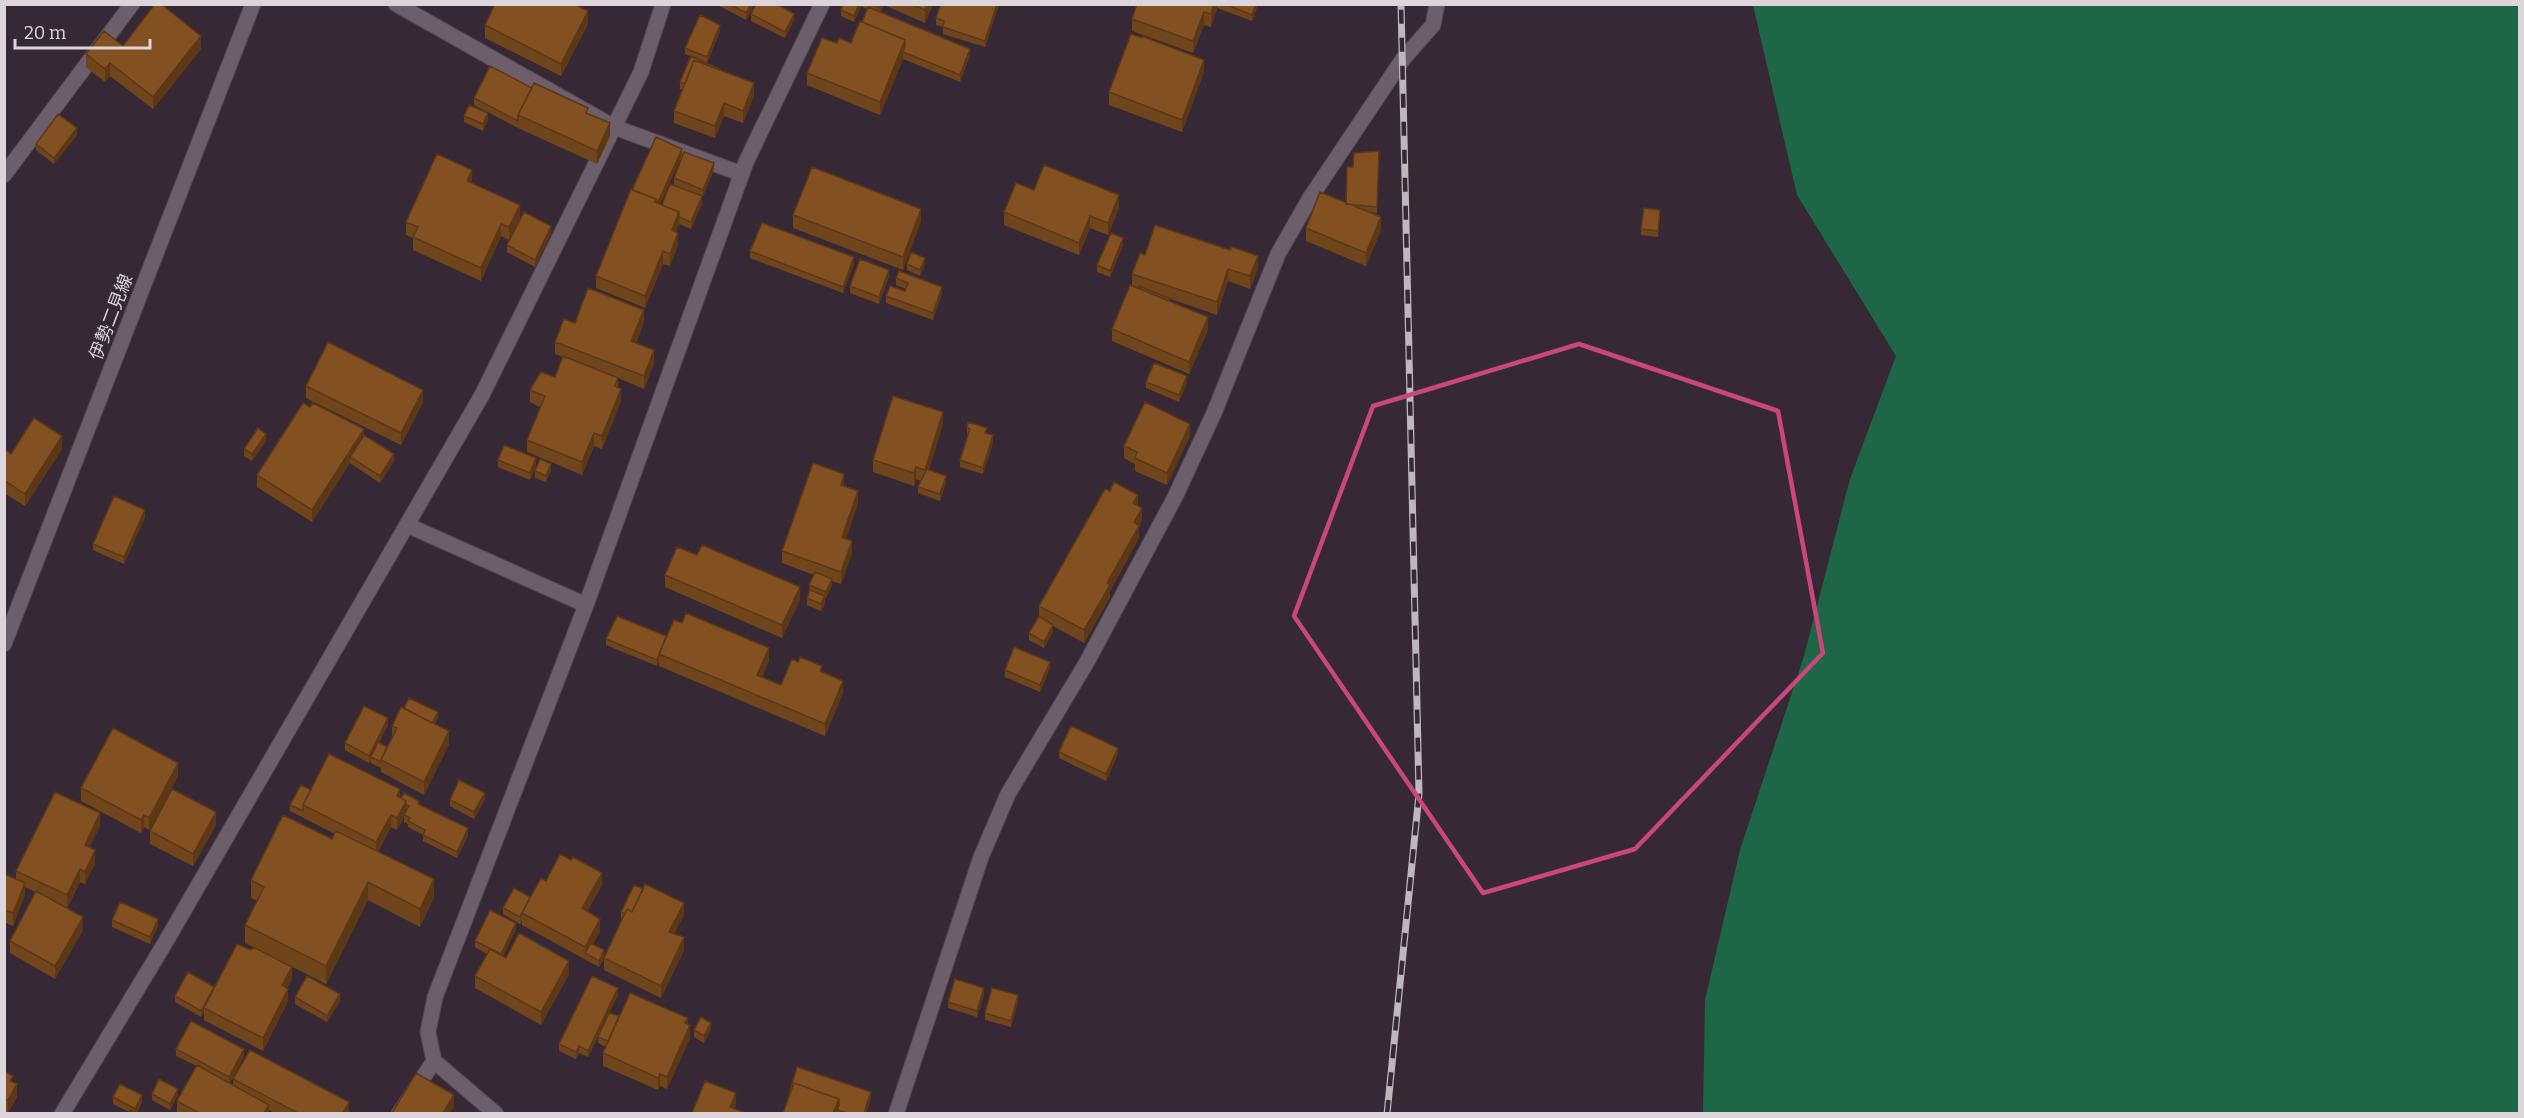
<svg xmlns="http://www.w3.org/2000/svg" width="2524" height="1118" font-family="Bitter,'Noto Sans JP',serif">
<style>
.green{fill:#1d6646}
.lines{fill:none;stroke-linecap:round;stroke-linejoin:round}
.lane-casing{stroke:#4f454f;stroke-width:17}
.street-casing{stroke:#4f454f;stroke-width:17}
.secondary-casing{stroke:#4f454f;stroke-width:17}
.lane{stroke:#6c5e6b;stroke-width:15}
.street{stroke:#6c5e6b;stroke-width:15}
.secondary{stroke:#6c5e6b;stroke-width:15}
.rail-casing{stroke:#bfb6be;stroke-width:7}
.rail{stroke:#362935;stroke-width:4.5;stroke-dasharray:14;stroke-linecap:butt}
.wall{fill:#71451c}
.shaded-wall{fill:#5c3817}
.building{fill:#835021;stroke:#5c3817;stroke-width:1.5}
.marked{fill:none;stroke:#c9477b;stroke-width:4.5;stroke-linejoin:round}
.labels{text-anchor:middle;stroke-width:6;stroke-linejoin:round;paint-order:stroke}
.street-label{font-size:18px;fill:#ddd5dc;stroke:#362935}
</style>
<rect width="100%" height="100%" fill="#362935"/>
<path class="green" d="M1753 5H2519V1113H1703L1705 1000 1740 850 1804 656 1850 479 1896 356 1797 195Z"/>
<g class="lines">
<defs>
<path id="lane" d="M396 4 614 127 742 174
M399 1114 434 1061"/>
<path id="street" d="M4 175 132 4
M407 525 586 605
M62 1114 165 943 482 395 641 72 663 4
M496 1114 434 1061 428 1032 435 997 586 605 746 162 822 4
M896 1114 981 857 1008 794 1088 660 1175 497 1214 413 1278 254 1310 198 1403 59 1433 25 1437 4"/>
<path id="secondary" d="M4 644 253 4"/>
</defs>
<use href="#lane" class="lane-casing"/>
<use href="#street" class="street-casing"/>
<use href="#secondary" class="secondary-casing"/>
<use href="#lane" class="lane"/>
<use href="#street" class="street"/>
<use href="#secondary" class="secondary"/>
<defs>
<path id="rail" d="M1387 1114 1419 794 1401 4"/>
</defs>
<use href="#rail" class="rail-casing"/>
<use href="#rail" class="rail"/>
</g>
<path class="wall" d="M716 4H754L746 20Z
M843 4H933L925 23 884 5 881 12 970 55 960 82 903 59 880 115 807 85V73L837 43H851L862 22 867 9 861 6 854 22 841 16V10Z
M941 4H999L985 47 943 34V27L936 25V18Z
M1137 4H1258L1252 21 1217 8 1211 27 1204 25 1193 53 1132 31V19Z
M751 14 794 20 785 38 751 21Z
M588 24 561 76 485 38V25Z
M720 31 707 63 754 96 743 123 724 116 715 138 674 123V111L683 90 680 89V82L691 56 685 54V48Z
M123 46 201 49 153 109 110 76 105 82 86 67V54Z
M1204 72 1182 132 1109 105V92Z
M532 88 588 113 610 136 597 164 518 128 474 105V98Z
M464 116 488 120 483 131 464 122Z
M77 135 54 164 36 150V144Z
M1379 151 1377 213 1368 212 1381 230 1366 266 1306 241V228L1346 203 1353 167Z
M682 155 660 204 702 203 691 229 679 224 676 232 678 245 670 266 663 264 645 308 596 288V276L632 190Z
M714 169 703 196 674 185V178Z
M472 183 520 218 509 240 501 236 481 281 413 250V238L406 235V222Z
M1034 190 1119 208 1108 235 1090 228 1079 255 1004 225V212Z
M793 215 921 221 903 270 793 228Z
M1660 216 1658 237 1641 235V229Z
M551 233 535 267 507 252V245Z
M1123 245 1110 277 1097 272V265Z
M750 251 854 264 843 293 750 258Z
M1145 255 1258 268 1250 289 1228 281 1217 315 1168 298 1170 301 1208 330 1189 374 1112 341V329L1132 285V274Z
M907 264H925L920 276 907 270Z
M889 276 879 304 850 293V286Z
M896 278 942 293 933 320 886 303V296L905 291 906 289 896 285Z
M644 322 636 343 654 363 644 389 618 378V387L621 401 602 449 594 446 582 475 527 452V440L540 407 530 402V390L555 377 563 357 555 354V342L575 323Z
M1146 382H1187L1179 402 1146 388Z
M306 386 423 402 401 445 306 398Z
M943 424 929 470 946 482 940 501 918 493V487L921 481 916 479 914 486 873 472V460Z
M967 427 987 433 993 442 983 474 960 467V460L968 434H967Z
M364 435 394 461 380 483 350 463 312 522 257 487V475Z
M1190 436 1167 485 1135 471V464L1124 458V446Z
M266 441 252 461 244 456V449Z
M4 449 11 454 62 449 25 506 4 493Z
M498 460 536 465 530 480 498 467Z
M551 470 546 482 535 478V471Z
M844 486 858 503 846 539 852 553 841 584 832 581V585L826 598 825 597V603L821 611 807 605V598L810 591 809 585 814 575 782 563V551Z
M1138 505 1142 520 1139 526V538L1110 591V597L1084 643 1053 626V631L1044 648 1029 640V633L1039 616V606Z
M145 517 124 564 93 550V544Z
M665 575 800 599 782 638 665 587Z
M666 636 769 660 762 677 781 685 822 672 843 693 825 736 659 666V660L657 666 606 645V639Z
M1050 668 1040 692 1005 677V670Z
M404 708 438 718 435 724 449 744 424 795 381 772V768L371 763V760L369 763 345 750V743L388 725 379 742 387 747 392 738V726Z
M1059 752 1118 754 1106 781 1059 758Z
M178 776 149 830 144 827 141 833 81 801V788Z
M311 790 400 798 419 804 468 835 457 858 423 841V835L408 827V824L404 822V817L397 830 391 827 378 852 434 897 420 927 368 900 326 984 281 961 292 979 287 988 288 1001 263 1051 204 1020V1012L201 1017 175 1002V996L214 988 251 950 253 947 245 943V925L257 901 251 898V880L332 839 335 834 290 811V805Z
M485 799 474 819 450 806V800Z
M216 825 193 866 150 844V831Z
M100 826 89 847 95 863 85 884 80 882 67 908 83 930 55 979 10 953V941L35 892 25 887V895L13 926 4 922V874L16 879V871Z
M546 881 602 885 587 911 600 931 593 944 604 956 622 920 621 919V912L684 915 674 934 684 950 661 998 604 970V958L599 967 522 925V920L520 924 503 914V908L530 897Z
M112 920 158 926 150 944 112 927Z
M516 929 503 956 506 958 569 974 541 1025 475 988V976L487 954 475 947V941Z
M984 994 977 1017 948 1008V1002Z
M618 995 609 1013 619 1016 688 1024 690 1038 667 1089 660 1086 658 1090 603 1066V1053L606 1047 598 1043V1037L588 1057 579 1053 576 1059 559 1051V1044Z
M295 997 340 1001 327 1022 295 1004Z
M1018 1001 1011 1027 985 1020V1013Z
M711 1029 704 1043 694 1037V1030Z
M176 1049 244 1056 230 1083 233 1085V1079L349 1113H274L269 1110V1113H177V1101L197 1066 176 1056Z
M4 1071 13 1083 17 1097 8 1113 4 1111Z
M152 1094 178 1095 170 1110 152 1100Z
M789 1094 871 1098 866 1113H783L789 1097Z
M113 1097 142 1102 137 1113 129 1112 113 1104Z"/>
<path class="shaded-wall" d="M751 4H754L746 20V13Z
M859 4H861V6L854 22V16Z
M881 4 884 5 880 14V8Z
M927 4H933L925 23V10Z
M997 4H999L985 47V41Z
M1214 4H1217V8L1211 27V14Z
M1256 4H1258L1252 21V15Z
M588 11V24L561 76V64Z
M1204 12V25L1193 53V41Z
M794 14V20L785 38V32Z
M720 25V31L707 63V57Z
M201 36V49L153 109V97Z
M905 40V52H903V59L880 115V102Z
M970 49V55L960 82V75Z
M1204 60V72L1182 132V120Z
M110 63V76L105 82V69Z
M754 83V96L743 123V111Z
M724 103V116L715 138V126Z
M488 113V120L483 131V124Z
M610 123V136L597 164V151Z
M77 128V135L54 164V158Z
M682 149V155L658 209V202Z
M714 163V169L703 196V190Z
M472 170V183L467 181Z
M1119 195V208L1108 235V223Z
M702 196V203L691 229V222Z
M520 205V218L509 240V227Z
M921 209V221L903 270V257Z
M679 212V224L672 243V230Z
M1090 216V228L1079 255V243Z
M1381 217V230L1366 266V253Z
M501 224V236L481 281V268Z
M551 226V233L535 267V260Z
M678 233V245L670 266V254Z
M1123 238V245L1110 277V271Z
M663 251V264L645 308V296Z
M1258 256V268L1250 289V276Z
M854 257V264L843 293V287Z
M925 258V264L920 276V270Z
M1228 269V281L1217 315V302Z
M889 270V276L879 304V297Z
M942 287V293L933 320V313Z
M644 310V322L631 353V341Z
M1208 317V330L1189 374V362Z
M654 350V363L644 389V376Z
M1187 376V382L1179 402V395Z
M621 389V401L602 449V436Z
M423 390V402L401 445V433Z
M943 412V424L925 482V470Z
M1190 424V436L1167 485V473Z
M364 429V441L350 457V463L312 522V510Z
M594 433V446L582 475V462Z
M266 434V441L252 461V454Z
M993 435V442L983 474V468Z
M62 436V449L25 506V494Z
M394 454V461L380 483V476Z
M536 458V465L530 480V473Z
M551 464V470L546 482V476Z
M916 467V479L914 486V473Z
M844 474V487L841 485Z
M946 476V482L940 501V494Z
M858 491V503L842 550V537Z
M1138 495V508L1133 503Z
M1142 508V520L1139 526V538L1110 591V597L1084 643V630L1107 583 1134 522Z
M145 510V517L124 564V557Z
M852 541V553L841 584V572Z
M832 579V585L826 598V592Z
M800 587V599L782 638V625Z
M825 596V603L821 611V604Z
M1053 625V631L1044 648V642Z
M769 648V660L757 688V675Z
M659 654V660L657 666V660Z
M1050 662V668L1040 692V685Z
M843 681V693L825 736V724Z
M438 712V718L430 734V727Z
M388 718V725L372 757H371L369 763V756Z
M449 731V744L424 795V782Z
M1118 748V754L1106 781V774Z
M178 763V776L149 830V818Z
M400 789V802L397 796Z
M485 793V799L474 819V812Z
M406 801V813L397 830V818Z
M216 812V825L193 866V854Z
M100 813V826L85 857V845Z
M144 815V827L141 833V820Z
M391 815V827L376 855V842Z
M468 828V835L457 858V852Z
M95 850V863L85 884V872Z
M80 869V882L67 908V895Z
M602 873V885L582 921V908Z
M434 879V897L420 927V909Z
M368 882V900L326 984V966Z
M25 883V895L13 926V913Z
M684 903V915L669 944V932Z
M83 917V930L55 979V966Z
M158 919V926L150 944V937Z
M600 919V931L588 954 585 953V960V947Z
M516 923V929L501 961V954Z
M684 937V950L661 998V986Z
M604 950V957L599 967V961Z
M569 961V974L541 1025V1012Z
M292 967V979L282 997V985Z
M214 987 204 1008V1012L201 1017V1011Z
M618 988V995L588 1057V1051Z
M984 988V994L977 1017V1011Z
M288 989V1001L263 1051V1038Z
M340 994V1001L327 1022V1016Z
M1018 995V1001L1011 1027V1021Z
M688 1018V1030L690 1025V1038L667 1089V1077L685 1023Z
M711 1023V1029L704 1043V1036Z
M579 1046V1053L576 1059V1052Z
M244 1049V1056L229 1083V1077Z
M660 1074V1086L658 1090V1078Z
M17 1084V1097L8 1113V1100Z
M178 1089V1095L170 1110V1104Z
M871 1092V1098L866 1113H864Z
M736 1093V1105L732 1113 730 1107Z
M142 1095V1102L136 1113H135V1109Z
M454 1095V1107L450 1113H443Z
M839 1099V1111L837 1110V1113H833Z
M349 1102V1113H343Z
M269 1105V1113H264Z"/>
<path class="building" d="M155 4H161L201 36 153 97 110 63 105 69 86 54 104 31 123 46Z
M495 4H574L588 11 561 64 485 25Z
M729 4H751L746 13Z
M756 4H777L794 14 785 32 751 14Z
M843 4H859L854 16 841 10Z
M872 4H881L880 8Z
M911 4H927L925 10Z
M941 4H997L985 41 943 27 944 21 936 18Z
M1137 4H1214L1211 14 1204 12 1193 41 1132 19Z
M1225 4H1256L1252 15Z
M868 7 970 49 960 75 903 52 905 46V40L862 22Z
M700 15 720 25 707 57 685 48Z
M860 21 905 40 880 102 807 73 822 38 837 43 839 38 851 43Z
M1131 34 1142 38V36L1204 60 1182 120 1109 92Z
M691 56 725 72 694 60 685 84 680 82Z
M694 60 754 83 743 111 724 103 715 126 674 111Z
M490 66 532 88 518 115V121L474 98Z
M534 83 588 108 586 113 610 123 597 151 518 115Z
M469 105 488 113 483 124 464 116Z
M58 114 77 128 54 158 36 144Z
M656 137 682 149 658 202 656 201V199L632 190Z
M1379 151 1377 207 1346 204 1347 167H1353L1354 153Z
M684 152 714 163 703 190 674 178Z
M437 154 472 170 467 181 520 205 509 227 501 224 481 268 413 237 418 227 406 222Z
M1044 165 1119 195 1108 223 1090 216 1079 243 1004 212 1016 183 1034 190Z
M812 167 921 209 903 257 793 215Z
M670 184 702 196 691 222 679 217V212L662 205Z
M631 189 656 199 655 202 679 212 672 230 678 233 670 254 663 251 645 296 596 276Z
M1320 192 1381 217 1366 253 1306 228Z
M1644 208 1660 210 1658 231 1641 229Z
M524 212 551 226 535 260 507 245Z
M762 223 854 257 843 287 750 251Z
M1155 225 1230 250 1232 247 1258 256 1250 276 1228 269 1217 302 1132 274 1140 253 1145 255Z
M1111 233 1123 238 1110 271 1097 265Z
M911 252 925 258 920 270 907 264Z
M860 259 889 270 879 297 850 286Z
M899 271 942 287 933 313 886 296 890 286 905 291 908 283 896 278Z
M1130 285 1208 317 1189 362 1112 329Z
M1139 286 1170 299 1169 301 1139 288Z
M588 288 644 310 631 341 654 350 644 376 555 342 564 319 575 323Z
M328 342 423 390 401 433 306 386Z
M563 356 618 378 615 386 621 389 602 436 594 433 582 462 527 440 545 396 530 390 541 372 555 377Z
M1154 363 1187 376 1179 395 1146 382Z
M893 396 943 412 925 470 916 467 914 473 873 460Z
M1145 402 1190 424 1167 473 1135 458 1137 452 1124 446Z
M303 403 310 407 313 403 364 429 312 510 257 475Z
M34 418 62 436 25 494 4 480V449L11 454Z
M968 422 987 428 985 433 993 435 983 468 960 460 970 429 967 427Z
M258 428 266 434 252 454 244 449Z
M364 435 394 454 380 476 350 457Z
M504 445 536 458 530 473 498 460Z
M540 459 551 464 546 476 535 471Z
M813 463 844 474 841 485 858 491 842 537 852 541 841 572 782 551Z
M927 469 946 476 940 494 918 487Z
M1114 482 1138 495 1133 503 1142 508 1134 522 1139 526 1107 583 1110 585 1084 630 1039 606 1105 489 1110 491Z
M114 496 145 510 124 557 93 544Z
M702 545 800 587 782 625 665 575 677 547 697 555Z
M815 572 832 579 826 592 809 585Z
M810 590 825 596 821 604 807 598Z
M686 613 769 648 757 675 781 685 792 659 798 662 800 657 822 666 820 671 843 681 825 724 659 654 674 620 682 623Z
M617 616 666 636 657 660 606 639Z
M1039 616 1053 625 1044 642 1029 633Z
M1014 647 1050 662 1040 685 1005 670Z
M409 698 438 712 432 723 404 708Z
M364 706 388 718 369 756 345 743Z
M401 707 449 731 424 782 381 760 397 728 392 726Z
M1071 726 1118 748 1106 774 1059 752Z
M113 728 178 763 149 818 144 815 141 820 81 788Z
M378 742 387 747 381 760V762L371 757Z
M329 754 400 789 397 796 406 801 397 818 391 815 376 842 303 805Z
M459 780 485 793 474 812 450 800Z
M301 785 311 790 303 805V811L290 805Z
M172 789 216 812 193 854 150 831Z
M55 792 100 813 85 845 95 850 85 872 80 869 67 895 16 871Z
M404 793 419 801 418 804 468 828 457 852 423 835 425 830 408 821 410 818 404 815 409 806 406 805V801L401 798Z
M283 815 332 839 336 831 434 879 420 909 368 882 326 966 245 925 264 887 251 880Z
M560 854 571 860 573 857 602 873 582 908 600 919 585 947 522 913 541 878 546 881Z
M4 874 25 883 13 913 4 910Z
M645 884 684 903 669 932 684 937 661 986 604 958 627 909 632 912Z
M634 885 643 889 632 912 627 909 625 914 621 912Z
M514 888 530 897 520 917 503 908Z
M36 891 83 917 55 966 10 941Z
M120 902 158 919 150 937 112 920Z
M490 910 516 923 501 954 475 941Z
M519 933 569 961 541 1012 475 976 490 949 506 958Z
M591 943 604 950 599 961 585 953Z
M237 944 251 950 253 947 292 967 282 985 288 989 263 1038 204 1008Z
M188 972 214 987 201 1011 175 996Z
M307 976 340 994 327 1016 295 997Z
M592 976 618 988 588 1051 579 1046 576 1052 559 1044Z
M955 979 984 988 977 1011 948 1002Z
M992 988 1018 995 1011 1021 985 1013Z
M630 993 688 1018 685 1023 690 1025 667 1077 660 1074 658 1078 603 1053Z
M609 1013 619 1016 608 1041 598 1037Z
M701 1017 711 1023 704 1036 694 1030Z
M191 1021 244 1049 229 1077 176 1049Z
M250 1050 349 1102 343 1113H298L233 1079Z
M197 1065 269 1105 264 1113H199L177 1101Z
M797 1067 871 1092 864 1113H848L837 1110 839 1105V1099L794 1083 790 1094H789Z
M4 1071 13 1076 10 1081 17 1084 8 1100 4 1099Z
M416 1073 454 1095 443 1113H392Z
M159 1079 178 1089 170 1104 152 1094Z
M705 1081 736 1093 730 1107 746 1113H692Z
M794 1083 839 1099 833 1113H783Z
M120 1084 142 1095 135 1109 113 1097Z
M130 1110 138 1113H129Z"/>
<path class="marked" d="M1579 344 1778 411 1823 653 1635 849 1483 893 1294 616 1373 406Z"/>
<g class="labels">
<g class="street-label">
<text transform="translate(111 317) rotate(-69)" y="6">伊勢二見線</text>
</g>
</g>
<rect width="2524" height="1118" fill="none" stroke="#ddd5dc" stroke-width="12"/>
<path d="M15 39v9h135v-9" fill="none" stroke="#ddd5dc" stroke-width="3"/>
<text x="24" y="39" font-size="18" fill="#ddd5dc" stroke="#362935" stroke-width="4.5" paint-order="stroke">20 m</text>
</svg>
